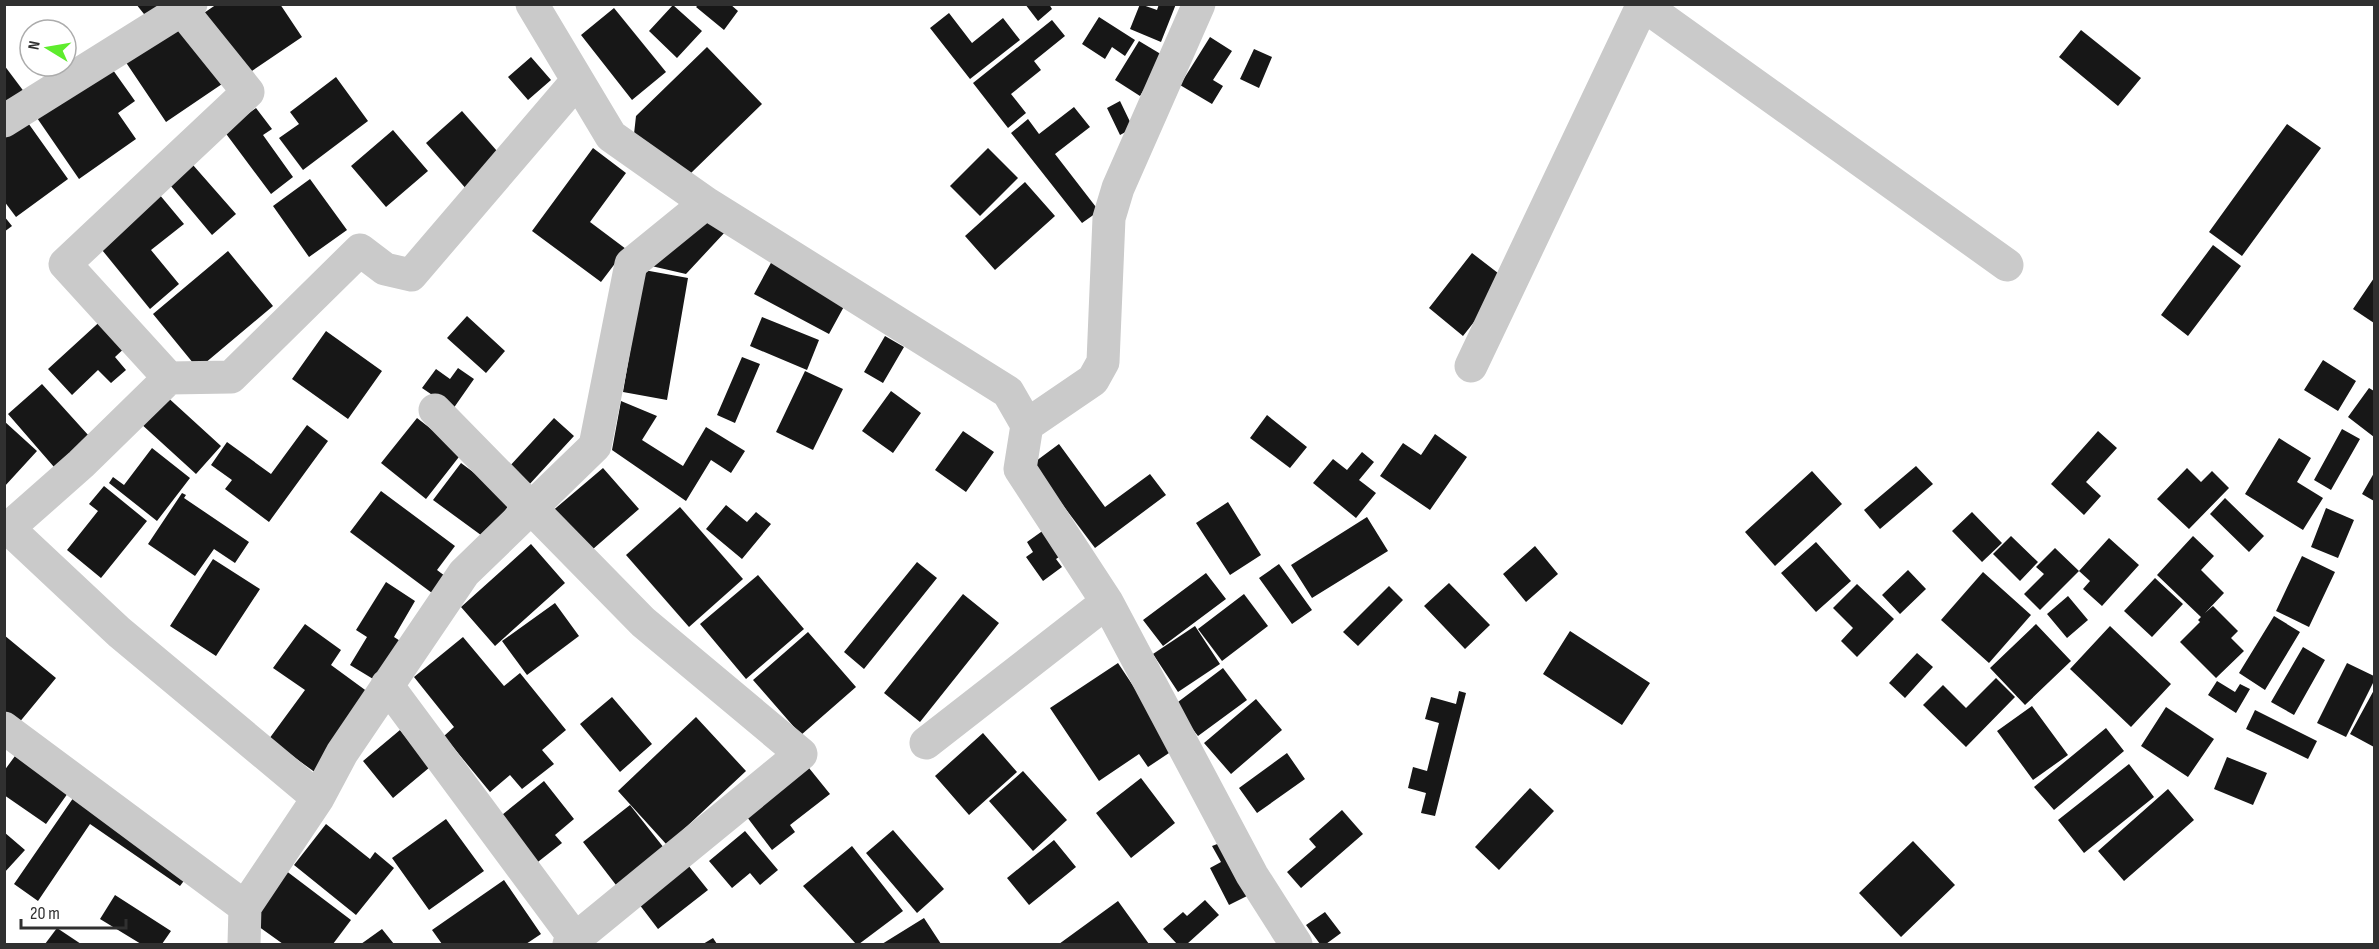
<svg xmlns="http://www.w3.org/2000/svg" width="2379" height="949" font-family="'Sofia Sans Condensed',sans-serif">
<style>
.building{fill:#171717}
.lines{fill:none;stroke-linecap:round;stroke-linejoin:round}
.minor{stroke:#cacaca;stroke-width:33}
</style>
<rect width="100%" height="100%" fill="#fff"/>
<path class="building" d="M136 4H166L148 19Z
M217 4H280L302 37 243 77 201 15Z
M699 4H730L738 11 724 30 696 7Z
M1025 4H1049L1052 9 1038 21Z
M1140 4 1157 10 1159 4H1176L1161 42 1130 29Z
M673 5 702 31 677 58 649 31Z
M614 8 666 72 632 100 581 35Z
M949 13 972 43 1003 18 1020 40 970 79 930 28Z
M1099 17 1135 40 1125 56 1112 47 1105 59 1082 44Z
M1052 20 1065 36 1034 61 1041 70 1011 94 1026 113 1008 128 973 83Z
M185 21 225 82 166 122 125 61Z
M2081 30 2141 78 2118 106 2059 57Z
M1210 37 1232 51 1213 80 1223 86 1212 104 1180 85Z
M1139 41 1164 56 1140 96 1115 80Z
M707 47 762 104 691 173 633 143 636 116Z
M1254 49 1272 57 1259 88 1240 79Z
M531 57 551 80 528 100 508 77Z
M108 63 135 101 118 113 136 139 79 179 35 115Z
M4 65 28 97 4 114Z
M336 77 368 121 303 170 279 138 299 124 290 112Z
M1120 101 1133 128 1120 135 1107 108Z
M1074 107 1090 127 1055 154 1099 211 1082 223 1011 133 1028 119 1039 134Z
M256 108 272 129 263 135 293 177 271 194 224 131Z
M462 111 504 159 468 191 426 143Z
M26 120 68 179 16 217 4 201V135Z
M2287 124 2321 148 2242 256 2209 232Z
M393 130 428 171 386 207 351 166Z
M593 148 626 173 590 222 626 249 601 282 532 231Z
M988 148 1018 178 980 216 950 186Z
M193 165 236 214 212 235 170 185Z
M310 179 347 230 309 257 273 206Z
M1025 182 1055 216 995 270 965 236Z
M159 194 184 224 151 250 179 284 150 309 98 245Z
M704 207 726 231 686 274 647 265Z
M4 216 12 226 4 232Z
M2213 245 2241 266 2188 336 2161 315Z
M228 251 273 306 198 369 153 314Z
M1472 253 1507 280 1463 336 1429 308Z
M772 261 847 301 829 334 754 294Z
M644 270 688 278 667 400 623 392Z
M2374 278V323L2353 309Z
M106 316 130 343 115 357 126 370 111 383 98 370 72 395 48 369Z
M467 316 505 351 486 373 447 338Z
M762 317 819 340 807 370 750 346Z
M326 331 382 371 348 419 292 379Z
M885 336 904 347 883 383 864 372Z
M742 357 760 364 735 423 717 415Z
M2323 360 2356 381 2338 411 2304 390Z
M458 368 474 379 453 409 422 388 436 369 450 379Z
M805 371 843 389 813 450 776 432Z
M42 384 89 436 54 467 8 414Z
M2369 388 2374 391V437L2348 417Z
M891 391 921 413 893 453 862 431Z
M164 394 221 446 196 474 139 422Z
M621 401 657 416 642 440 683 466 706 427 745 451 731 473 711 460 686 501 612 450Z
M1267 415 1307 447 1290 468 1250 438Z
M417 418 462 453 426 499 381 463Z
M554 418 574 436 527 487 507 469Z
M4 421 37 451 4 487Z
M307 425 328 441 269 522 225 489 232 480 211 465 227 442 271 474Z
M2342 429 2360 439 2331 490 2314 480Z
M963 431 994 452 966 492 935 470Z
M2098 431 2117 448 2086 482 2101 496 2084 515 2051 484Z
M1435 434 1467 457 1430 510 1380 476 1403 443 1421 455Z
M2279 438 2311 458 2297 482 2323 498 2303 530 2245 494Z
M1059 444 1105 507 1150 474 1166 495 1095 548 1032 464Z
M152 448 190 478 157 521 109 483 113 477 124 485Z
M1362 452 1374 462 1359 480 1376 493 1356 518 1313 483 1333 459 1347 470Z
M461 463 512 501 485 538 433 500Z
M1916 466 1933 484 1880 529 1864 510Z
M603 468 639 509 585 556 550 513Z
M2187 468 2201 482 2212 471 2229 488 2189 529 2157 499Z
M1812 471 1842 504 1775 566 1745 532Z
M2374 473V501L2362 494Z
M104 486 147 521 101 578 67 550 98 511 89 504Z
M381 491 455 546 437 570 449 579 436 596 350 532Z
M182 493 186 495 184 498 249 542 235 563 214 549 195 576 148 544Z
M2225 498 2264 536 2249 552 2210 514Z
M1228 502 1261 555 1230 575 1196 523Z
M726 505 747 522 756 512 771 524 742 559 706 529Z
M680 507 743 579 689 627 626 555Z
M2326 508 2354 520 2338 558 2311 547Z
M1972 512 2002 543 1982 562 1952 531Z
M1367 517 1388 551 1312 598 1291 565Z
M1048 527 1066 552 1056 559 1062 567 1043 581 1026 557 1033 552 1027 542Z
M2011 536 2038 562 2020 581 1993 554Z
M2193 536 2214 556 2201 570 2224 593 2205 613 2213 606 2238 631 2231 638 2244 651 2216 678 2180 642 2200 622 2198 620 2201 617 2157 575Z
M2109 538 2139 565 2102 606 2083 589 2090 581 2079 571Z
M1816 542 1851 581 1816 612 1781 573Z
M531 544 565 583 495 646 461 607Z
M1535 546 1558 574 1526 602 1503 574Z
M2055 548 2079 571 2040 610 2024 594 2044 574 2036 567Z
M2302 556 2335 572 2309 627 2276 611Z
M213 559 260 589 216 656 170 626Z
M917 562 937 578 864 669 844 652Z
M1279 564 1312 610 1292 624 1259 578Z
M1908 570 1926 589 1900 614 1882 595Z
M1983 572 2031 615 1989 663 1941 620Z
M1206 573 1226 599 1163 646 1143 620Z
M758 575 804 629 746 679 700 624Z
M2155 578 2183 604 2152 637 2124 611Z
M386 582 415 601 394 637 408 646 383 685 350 665 367 637 356 630Z
M1449 583 1490 625 1465 649 1424 606Z
M1857 584 1894 619 1857 657 1841 641 1853 628 1833 608Z
M1389 586 1403 600 1358 646 1343 632Z
M963 594 999 623 920 722 884 693Z
M1244 594 1268 626 1222 661 1198 629Z
M2068 596 2088 620 2067 638 2047 614Z
M555 603 579 636 527 675 502 641Z
M2274 616 2300 632 2265 690 2239 673Z
M305 624 341 650 331 665 372 695 316 773 269 739 305 690 273 668Z
M2036 624 2071 661 2025 705 1990 668Z
M1195 626 1220 664 1178 692 1153 654Z
M2110 626 2171 684 2131 727 2070 669Z
M1570 631 1650 683 1622 725 1543 674Z
M808 632 856 687 801 735 753 680Z
M4 635 56 678 18 724 4 713Z
M463 637 504 686 520 673 566 730 542 750 554 764 522 789 510 775 490 792 444 736 454 727 414 677Z
M2303 647 2325 660 2294 715 2271 702Z
M1917 653 1933 667 1905 698 1889 683Z
M1118 663 1175 749 1148 767 1139 754 1099 781 1050 708Z
M2347 663 2374 676V681L2346 737 2317 723Z
M1223 668 1247 700 1198 736 1174 705Z
M1996 678 2015 697 1966 747 1923 705 1943 685 1966 708Z
M2217 681 2235 692 2240 684 2250 689 2236 713 2208 695Z
M2374 690V747L2350 734Z
M1459 691 1466 693 1435 816 1421 813 1426 793 1408 788 1413 767 1427 771 1439 723 1425 719 1431 697 1456 704Z
M612 697 652 744 620 772 580 724Z
M1256 699 1282 730 1231 774 1204 743Z
M2032 706 2068 755 2033 780 1997 731Z
M2166 707 2214 739 2188 777 2141 746Z
M2255 710 2317 741 2308 759 2246 729Z
M696 717 746 771 667 845 618 791Z
M2106 728 2124 751 2054 810 2034 787Z
M400 730 430 767 393 798 363 761Z
M983 733 1017 772 969 815 935 776Z
M1287 753 1305 779 1257 813 1239 788Z
M15 756 68 793 46 824 4 795V771Z
M2227 757 2267 773 2253 805 2214 789Z
M2129 764 2154 797 2084 853 2058 820Z
M809 768 830 794 790 825 795 832 772 850 747 817Z
M1023 771 1067 820 1033 851 989 801Z
M1141 778 1175 823 1131 858 1096 813Z
M544 781 574 819 555 835 562 843 534 865 497 819Z
M1530 788 1554 811 1499 870 1475 847Z
M2168 789 2194 820 2124 881 2098 851Z
M78 791 192 870 180 886 90 824 38 901 14 884Z
M630 805 664 848 616 885 583 842Z
M1342 810 1363 834 1301 888 1287 872 1316 847 1309 839Z
M446 819 484 871 429 910 392 858Z
M326 824 370 859 375 852 394 868 356 915 294 865Z
M893 830 944 889 917 913 866 853Z
M745 831 778 870 760 885 750 873 732 888 709 861Z
M4 832 25 850 4 873Z
M1054 840 1076 867 1029 905 1007 878Z
M1913 841 1955 885 1901 937 1859 893Z
M1220 843 1247 896 1229 905 1210 868 1221 862 1212 846Z
M852 846 903 911 859 944H856L803 886Z
M688 865 708 890 658 929 639 904Z
M285 870 351 920 333 944H283L248 919Z
M504 880 541 934 526 944H442L432 930Z
M115 895 171 931 162 944H141L100 919Z
M1205 900 1219 915 1187 944H1177L1163 929 1183 912 1187 916Z
M1118 901 1149 944H1059Z
M1325 912 1341 933 1326 944H1320L1306 925Z
M924 918 941 944H882Z
M57 928 81 944H45Z
M382 929 394 944H361Z
M713 938 717 944H703Z"/>
<g class="lines">
<path class="minor" d="M532 4 611 136 706 203 1008 392 1027 425 1020 469 1107 602 1252 875 1296 944
M1642 4 2007 265
M182 10 248 92 65 264 169 378 231 377 360 250 385 269 411 275 577 81
M4 121 191 4
M1471 366 1643 4
M435 410 643 622 801 754 569 944
M1027 425 1093 380 1103 362 1109 218 1118 188 1199 4
M8 528 119 632 318 798
M4 532 81 464 169 378
M387 685 576 940
M4 728 245 907
M926 743 1107 602
M244 944 245 907 318 798 342 753 464 573 595 446 631 264 706 203"/>
</g>
<rect width="2379" height="949" fill="none" stroke="#303030" stroke-width="12"/>
<g transform="translate(48 48) rotate(281)"><circle r="28" fill="#ffffff" stroke="#acacac" stroke-width="1.5"/>
<path d="M0-4.5L10 22L0 15L-10 22Z" fill="#5eec2d"/>
<text y="-9" font-size="16" font-weight="bold" text-anchor="middle" fill="#303030">N</text>
</g>
<path d="M21 919v9h105v-9" fill="none" stroke="#303030" stroke-width="3"/>
<text x="30" y="919" font-size="18" fill="#303030" stroke="#ffffff" stroke-width="4.5" paint-order="stroke">20 m</text>
</svg>
